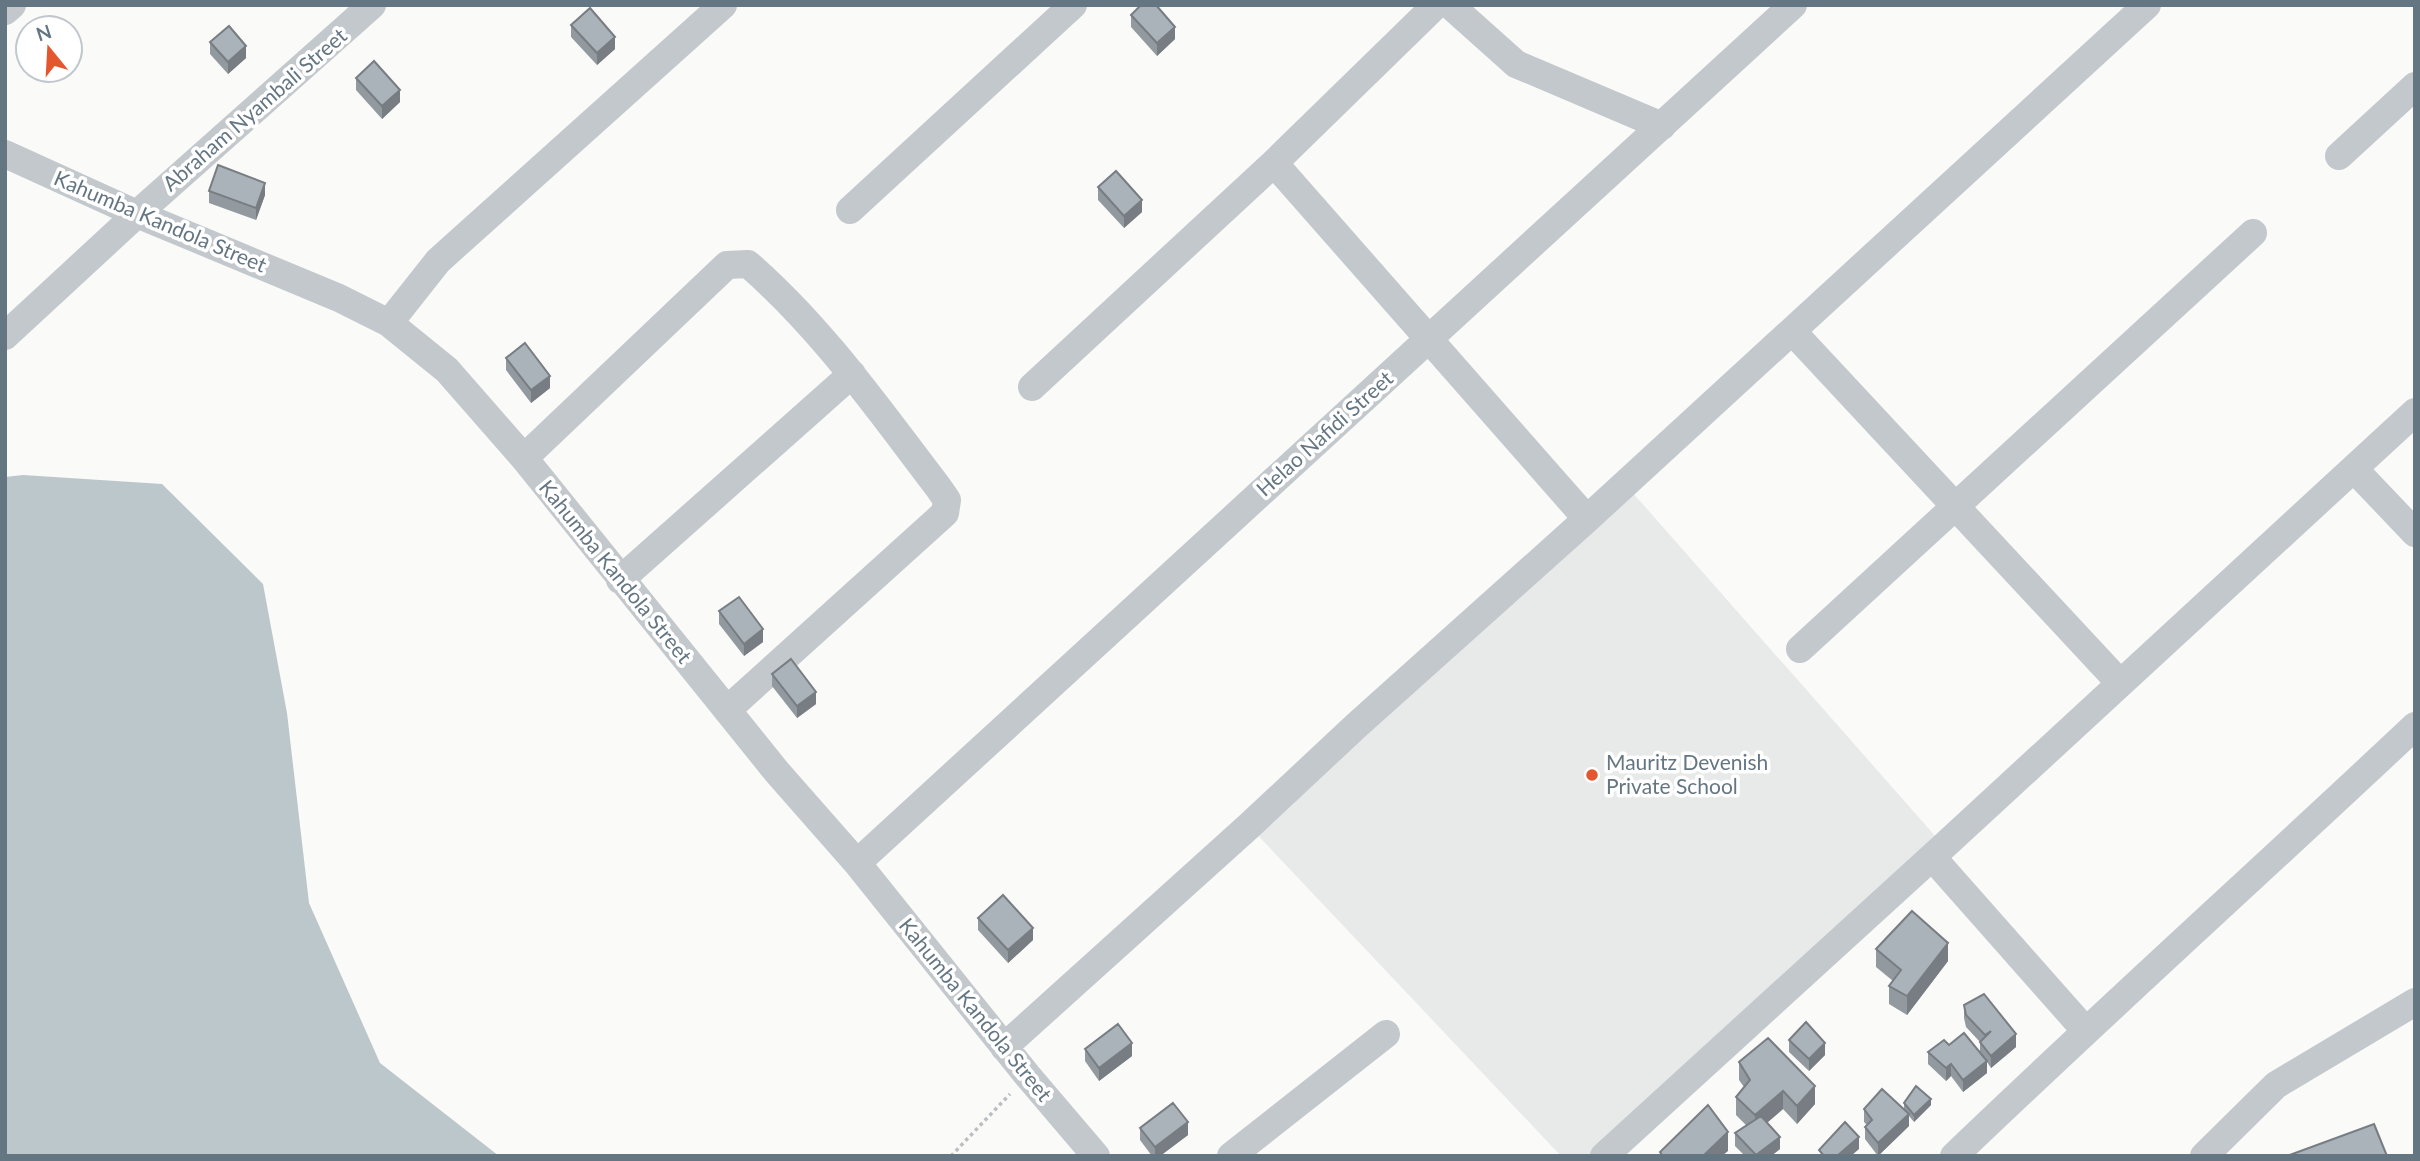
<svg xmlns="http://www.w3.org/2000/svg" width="2420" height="1161" font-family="Lato,sans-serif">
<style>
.built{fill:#e8e9e9}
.water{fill:#bbc7cb}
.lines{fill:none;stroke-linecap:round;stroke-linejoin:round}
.path{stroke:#bbbfc2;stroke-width:3.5;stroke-dasharray:3.5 3.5;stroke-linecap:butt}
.minor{stroke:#c3c8cc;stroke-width:28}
.wall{fill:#929a9f}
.shaded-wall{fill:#777d82}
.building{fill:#aab3b9;stroke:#777d82;stroke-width:2}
.poi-dot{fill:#e4572e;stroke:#fff;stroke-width:2.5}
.labels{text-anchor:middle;stroke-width:7;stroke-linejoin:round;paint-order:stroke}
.street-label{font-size:21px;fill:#657683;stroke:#fff}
.poi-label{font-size:21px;fill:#657683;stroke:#fff;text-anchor:start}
</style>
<rect width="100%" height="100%" fill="#fafaf8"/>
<path class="built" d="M1625 484 1944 846 1604 1156H1561L1249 826Z"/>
<path class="water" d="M23 475 162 484 263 584 287 713 309 903 380 1063 499 1156H5V477Z"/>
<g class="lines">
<path class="path" d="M951 1156 1010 1094"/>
<path class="minor" d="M1450 5 1516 64 1662 126
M5 11 12 5
M5 154 137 214 339 298 389 323 447 370 524 458 777 772 857 863 1027 1075 1096 1156
M2339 156 2415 86
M1274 163 1436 5
M850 210 1073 5
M389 323 438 261 723 5
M1792 331 2120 683
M5 336 137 214 372 5
M1032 387 1274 163 1587 519
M524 458 727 265 748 264C822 328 879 410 938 487L947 500 945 513 727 710
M2354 469 2415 533
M620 580 852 374
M1800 649 2253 233
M1932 857 2085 1030
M857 863 1793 5
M1004 1047 1249 826 1357 725 1587 519 2147 5
M1231 1156 1386 1034
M1604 1156 1944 846 2415 412
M1954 1156C2106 1010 2262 870 2415 726
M2204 1156 2276 1085 2415 1002"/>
</g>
<path class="wall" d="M1131 15 1175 39 1157 56 1131 27Z
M571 25 615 49 597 65 571 37Z
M210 42 246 58 228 74 210 54Z
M356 78 400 102 382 119 356 90Z
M1098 187 1142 212 1124 228 1098 200Z
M209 191 265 195 256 220 209 203Z
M506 358 550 388 531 403 506 370Z
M719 611 763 642 744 656 719 624Z
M772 674 816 704 797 718 772 686Z
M978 918 1033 940 1008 963 978 930Z
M1876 949 1948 961 1907 1015 1889 1004V986L1893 981 1876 967Z
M1964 1005 2016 1047 1991 1068 1987 1062V1073L1963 1092 1951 1076 1946 1081 1928 1064V1052H1980V1042L1966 1027 1964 1018Z
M1789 1040 1825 1055 1809 1071 1789 1052Z
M1085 1049 1132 1056 1099 1081 1085 1061Z
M1739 1062 1815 1104 1797 1124 1783 1109 1767 1123 1780 1149 1771 1156H1745L1735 1146V1133L1747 1126 1736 1115V1097L1744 1087 1739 1080Z
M1904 1103 1931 1105 1914 1122 1909 1116V1126L1878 1156 1865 1139V1127L1867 1125 1864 1122V1109H1904Z
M1140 1128 1188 1135 1160 1156H1152L1140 1140Z"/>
<path class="shaded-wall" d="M1175 27V39L1157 56V43Z
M615 37V49L597 65V53Z
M246 46V58L228 74V62Z
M400 90V102L382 119V106Z
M265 183V195L256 220V208Z
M1142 200V212L1124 228V216Z
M550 376V388L531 403V390Z
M763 629V642L744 656V644Z
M816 692V704L797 718V706Z
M1033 928V940L1008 963V950Z
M1948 943V961L1907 1015V996Z
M2016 1034V1047L1991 1068V1056Z
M1132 1043V1056L1099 1081V1068Z
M1825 1043V1055L1809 1071V1059Z
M1987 1061V1073L1963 1092V1080Z
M1951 1064V1076L1946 1081V1068Z
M1815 1086V1104L1797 1124V1106Z
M1783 1091V1109L1755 1133V1115Z
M1931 1099V1105L1914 1122V1115Z
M1909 1114V1126L1878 1156V1143Z
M1188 1122V1135L1160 1156H1155V1147Z
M1728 1132V1151L1722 1156H1703Z
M1780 1137V1149L1771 1156H1756Z
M1859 1137V1149L1851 1156H1837Z"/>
<path class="building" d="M1141 5H1156L1175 27 1157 43 1131 15Z
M590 8 615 37 597 53 571 25Z
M229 26 246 46 228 62 210 42Z
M374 61 400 90 382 106 356 78Z
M218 165 265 183 256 208 209 191Z
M1116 171 1142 200 1124 216 1098 187Z
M525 343 550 376 531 390 506 358Z
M739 597 763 629 744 644 719 611Z
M791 659 816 692 797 706 772 674Z
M1003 895 1033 928 1008 950 978 918Z
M1912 911 1948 943 1907 996 1889 986 1901 970 1876 949Z
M1984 994 2016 1034 1991 1056 1980 1042 1991 1031 1985 1035 1966 1015 1964 1005Z
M1806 1022 1825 1043 1809 1059 1789 1040Z
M1118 1024 1132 1043 1099 1068 1085 1049Z
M1964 1033 1987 1061 1963 1080 1951 1064 1946 1068 1928 1052 1944 1040 1949 1045Z
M1768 1038 1815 1086 1797 1106 1783 1091 1755 1115 1736 1097 1750 1080 1739 1062Z
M1916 1086 1931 1099 1914 1115 1904 1103Z
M1882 1089 1909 1114 1878 1143 1865 1127 1872 1120 1864 1109Z
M1173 1103 1188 1122 1155 1147 1140 1128Z
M1708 1105 1728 1132 1703 1156H1663L1660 1152Z
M1761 1116 1780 1137 1756 1155 1735 1133Z
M1845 1122 1859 1137 1837 1156H1824L1819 1150Z
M2374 1124 2387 1156H2287Z"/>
<circle class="poi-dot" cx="1592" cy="775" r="7"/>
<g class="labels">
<g class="street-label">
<text transform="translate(255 110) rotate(-41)" y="7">Abraham Nyambali Street</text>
<text transform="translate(160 222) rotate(23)" y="7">Kahumba Kandola Street</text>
<text transform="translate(1325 434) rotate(-42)" y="7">Helao Nafidi Street</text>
<text transform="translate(615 572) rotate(51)" y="7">Kahumba Kandola Street</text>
<text transform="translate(975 1010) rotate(51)" y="7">Kahumba Kandola Street</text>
</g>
<g class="poi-label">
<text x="1606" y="770">Mauritz Devenish<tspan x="1606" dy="24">Private School</tspan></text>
</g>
</g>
<rect width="2420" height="1161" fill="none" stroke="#657683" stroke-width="14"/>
<g transform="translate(49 49) rotate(342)"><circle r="33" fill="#ffffff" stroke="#c1c8cd" stroke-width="2"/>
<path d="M0-5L12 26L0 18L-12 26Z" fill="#e4572e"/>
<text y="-10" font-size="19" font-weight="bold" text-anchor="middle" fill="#657683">N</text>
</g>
</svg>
